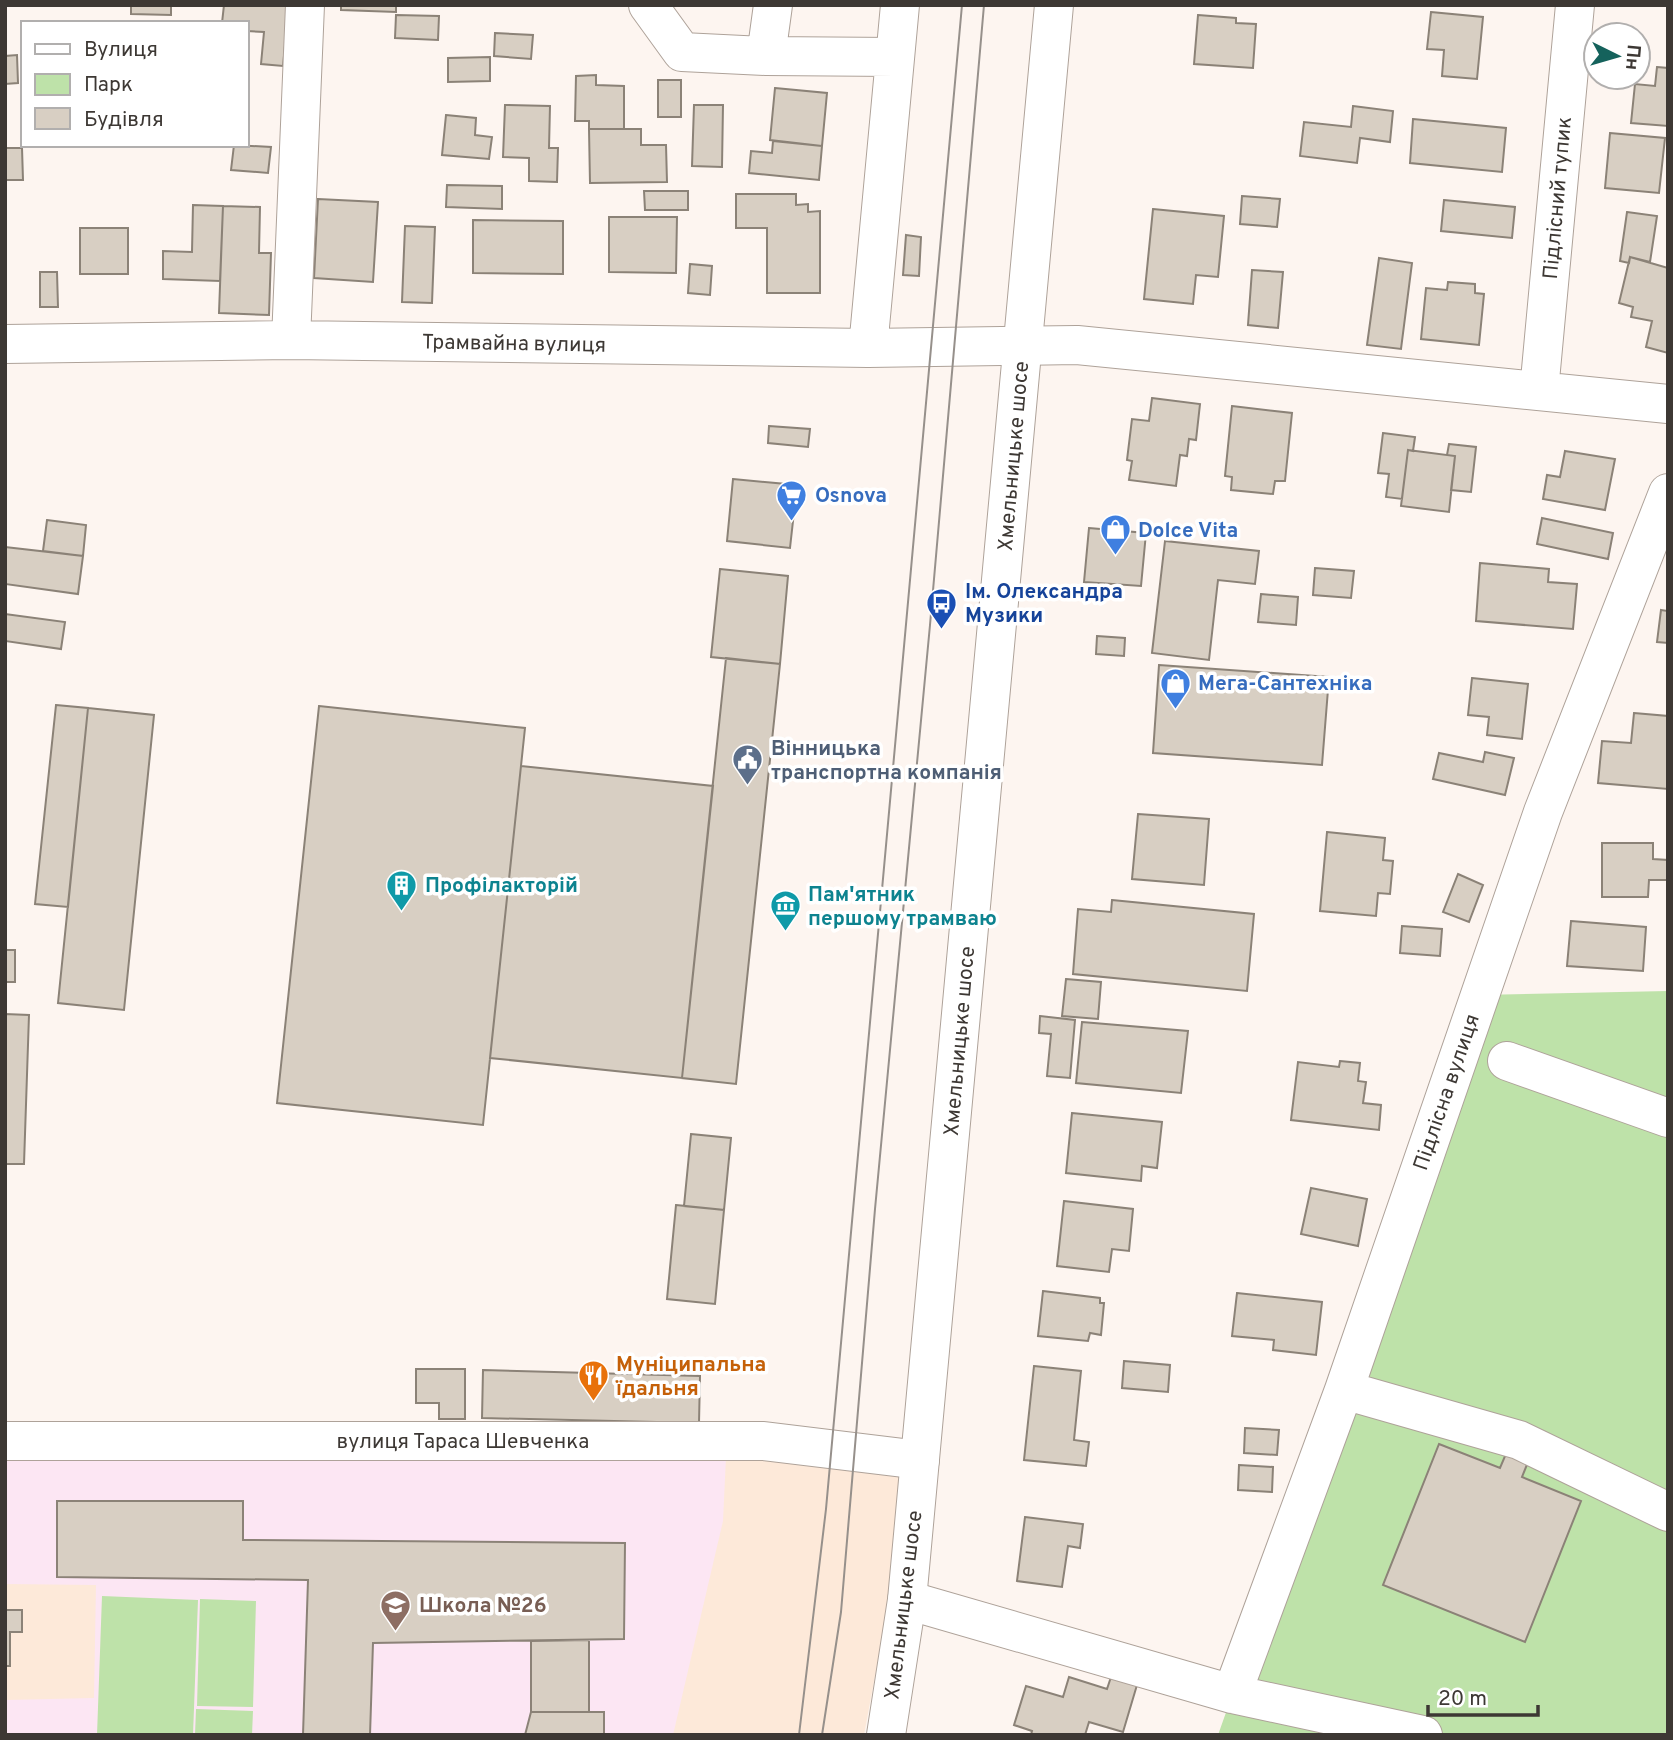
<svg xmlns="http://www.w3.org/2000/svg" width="1673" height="1740" font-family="Overpass,sans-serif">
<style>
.commercial{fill:#fde9d9}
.education{fill:#fce6f3}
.green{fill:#bee2a9}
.building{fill:#d8cfc3;stroke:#8b8277;stroke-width:2}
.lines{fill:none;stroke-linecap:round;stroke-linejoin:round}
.minor-casing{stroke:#aea299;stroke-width:40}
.major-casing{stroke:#aea299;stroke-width:40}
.minor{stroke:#fff;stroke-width:38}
.major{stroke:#fff;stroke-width:38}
.tram{stroke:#96908b;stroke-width:2}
.labels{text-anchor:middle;stroke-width:7;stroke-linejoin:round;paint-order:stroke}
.street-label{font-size:21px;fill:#3d3834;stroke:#fff}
.shop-label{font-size:21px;font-weight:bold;fill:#366cbe;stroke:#fff;text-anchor:start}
.transit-label{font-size:21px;font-weight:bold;fill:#164399;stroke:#fff;text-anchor:start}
.service-label{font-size:21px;font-weight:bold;fill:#4e5e75;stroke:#fff;text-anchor:start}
.culture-label{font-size:21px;font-weight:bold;fill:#0d838f;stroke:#fff;text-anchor:start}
.food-label{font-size:21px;font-weight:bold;fill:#c56008;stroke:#fff;text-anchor:start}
.education-label{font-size:21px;font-weight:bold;fill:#785e54;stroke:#fff;text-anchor:start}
</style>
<rect width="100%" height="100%" fill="#fdf5f0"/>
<path class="commercial" d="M5 1433 903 1457 890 1595 864 1735H5Z"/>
<path class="education" d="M726 1457 723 1521 673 1735H5V1700L94 1698 96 1585 5 1584V1461Z"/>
<path class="green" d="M1668 991V1735H1218L1480 995Z
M102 1596 198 1600 193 1735H97Z
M200 1599 256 1601 253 1707 197 1706Z
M196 1709 253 1711 252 1735H195Z"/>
<path class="building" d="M131 5H171V15L131 14Z
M224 5H289L283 66 261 64 264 32 247 31V23H222Z
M341 5H396V12L341 10Z
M1431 12 1483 17 1477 79 1442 76 1444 50 1427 49Z
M396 15 439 16 438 40 395 38Z
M1198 15 1236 18V23L1256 24 1253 68 1194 64Z
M495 33 533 35 531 59 494 56Z
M17 55 18 83 5 84V56Z
M490 57V81L448 82V58Z
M1657 67 1668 68V126L1631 123 1635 84 1655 86Z
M596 75V85L624 86V129H589V121H575L576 76Z
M658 80H681V117H658Z
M775 88 827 93 822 146 770 140Z
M505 105 550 106 549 148H558L557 182 529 181V158L503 157Z
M694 105H723L722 167 692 166Z
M1353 106 1393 111 1390 142 1360 138 1357 163 1300 156 1304 122 1351 127Z
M446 115 476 118 475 135 492 137 489 159 442 155Z
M1413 119 1506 128 1502 172 1410 163Z
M589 129H641V145H666L667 182 590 183Z
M1610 133 1665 138 1659 193 1605 188Z
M773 141 822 146 819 180 749 173 751 151 772 153Z
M234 145 271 147 268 173 231 170Z
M5 148H22L23 180H5Z
M447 185 502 186V209L446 207Z
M644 191H688V210H645Z
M736 194H796V205L808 204V212L820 211V293H767V228H736Z
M1242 196 1280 199 1277 227 1240 224Z
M318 199 378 202 373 282 314 278Z
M1444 200 1515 207 1512 238 1441 231Z
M193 205 223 206 220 281 163 279V251L192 252Z
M223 206 260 207 259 253H271L269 315 219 313Z
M1153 209 1224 216 1218 277 1196 275 1193 304 1144 299Z
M1627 212 1657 216 1650 262 1630 257 1629 263 1620 261Z
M609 217H677L676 273 609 272Z
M473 220 563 221V274L473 273Z
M405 226 435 227 432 303 402 302Z
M80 228H128V274H80Z
M906 235 921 237 919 276 903 275Z
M1630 257 1668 268V353L1646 347 1652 321 1631 317 1633 307 1619 303Z
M1379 258 1412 263 1401 349 1367 345Z
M690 264 712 266 710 295 688 293Z
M1252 270 1283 272 1278 328 1248 325Z
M40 272H57L58 307H40Z
M1448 282 1475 284V293L1484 294 1479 345 1421 339 1426 288 1447 290Z
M1152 398 1200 404 1196 440 1189 439 1187 456 1180 455 1176 486 1129 480 1132 461 1127 460 1132 419 1149 421Z
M1232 406 1292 413 1285 481H1275L1273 494 1231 490 1232 477 1225 476Z
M769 426 810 429 808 447 768 443Z
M1383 433 1415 437 1413 451 1408 450 1402 499 1386 497 1389 474 1378 473Z
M1449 444 1476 447 1471 492 1451 490 1455 456 1447 455Z
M1408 450 1455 456 1449 512 1401 506Z
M1565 451 1615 459 1605 510 1543 499 1547 475 1560 477Z
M733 479 797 485 790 548 727 541Z
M1542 518 1613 533 1608 559 1537 544Z
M47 520 86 525 83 556 43 551Z
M1089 528 1146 533 1141 586 1084 582Z
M1165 541 1259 551 1255 584 1218 580 1209 660 1152 653Z
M5 547 83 556 78 594 5 584Z
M1480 563 1549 569 1548 582 1577 584 1573 629 1476 621Z
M1315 568 1354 571 1351 598 1313 595Z
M720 569 788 576 780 664 711 657Z
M1261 594 1298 597 1296 625 1258 622Z
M1661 610 1668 611V643L1657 642Z
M5 614 65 622 61 649 5 641Z
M1097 636 1125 638 1124 656 1096 654Z
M726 658 780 664 736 1084 682 1078Z
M1159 665 1329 677 1322 765 1153 753Z
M1472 678 1528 684 1522 739 1487 735 1489 717 1468 715Z
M56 705 88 708 68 907 35 904Z
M319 706 525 728 483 1125 277 1103Z
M88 708 154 715 124 1010 58 1003Z
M1634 713 1668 716V789L1598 783 1602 741 1631 743Z
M1485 752 1514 758 1505 795 1433 779 1439 753 1483 762Z
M521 766 713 786 682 1078 490 1058Z
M1138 814 1209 819 1204 885 1132 879Z
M1327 832 1385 838 1383 860 1393 861 1390 894 1378 893 1376 916 1320 911Z
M1602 843H1653V859L1668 860V880H1649L1648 897H1602Z
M1458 874 1483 885 1469 922 1443 912Z
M1112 900 1254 914 1247 991 1073 974 1078 909 1111 912Z
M1571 921 1646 927 1643 971 1567 966Z
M1402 926 1442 929 1440 956 1400 953Z
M5 950H15V982H5Z
M1066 979 1101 982 1098 1019 1062 1016Z
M5 1014 29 1015 24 1164H5Z
M1040 1016 1075 1020 1070 1078 1047 1076 1051 1034 1039 1033Z
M1082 1022 1188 1031 1181 1093 1076 1083Z
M1340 1061 1360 1063 1358 1081 1366 1082 1363 1103 1381 1105 1379 1130 1291 1120 1298 1062 1339 1067Z
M1072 1113 1162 1122 1157 1168 1142 1166 1141 1181 1066 1173Z
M691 1134 731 1138 724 1210 684 1206Z
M1311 1188 1367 1199 1358 1246 1301 1234Z
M1064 1201 1133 1209 1129 1251 1112 1249 1109 1272 1057 1266Z
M676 1205 724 1210 715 1304 667 1299Z
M1043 1291 1100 1298V1303H1104L1101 1335 1090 1333 1088 1341 1038 1336Z
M1237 1293 1322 1302 1316 1355 1273 1350 1274 1340 1232 1336Z
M1124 1361 1170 1365 1168 1392 1122 1388Z
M1034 1366 1081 1371 1074 1440 1089 1442 1086 1466 1024 1460Z
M416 1369H465V1419H439V1403H416Z
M483 1370 700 1376 699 1423 482 1418Z
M1245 1428 1279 1430 1277 1455 1244 1453Z
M1439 1444 1500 1468 1508 1449 1530 1457 1522 1477 1581 1501 1525 1642 1383 1585Z
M1239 1465 1273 1467 1272 1492 1238 1490Z
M57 1501H243V1540L625 1543 624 1639 373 1643 370 1735H303L308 1580 57 1577Z
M1025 1517 1083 1524 1080 1548 1068 1546 1062 1587 1017 1581Z
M5 1610H22V1632H10V1666H5Z
M589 1640V1712H531V1641Z
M1069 1677 1107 1689 1111 1677 1137 1685 1123 1732 1089 1722 1085 1735H1031L1032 1731 1014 1725 1026 1686 1063 1697Z
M531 1712H604V1735H525Z"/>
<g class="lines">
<defs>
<path id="minor" d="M648 5 682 52 766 56 895 57
M766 56 773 5
M291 340 305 5
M5 344 291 340 868 348 1077 345 1668 404
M868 348 900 5
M1539 391 1575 5
M1507 1061 1668 1118
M1344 1390 1519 1440 1668 1512
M5 1441H764L920 1460
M907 1600 1232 1694 1423 1735
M1232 1694 1344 1390 1543 812 1668 493"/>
<path id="major" d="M886 1735 907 1600 1054 5"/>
</defs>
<use href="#minor" class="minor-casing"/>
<use href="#major" class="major-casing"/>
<use href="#minor" class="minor"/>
<use href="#major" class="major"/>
<path class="tram" d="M799 1735 826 1509 962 5
M822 1735 841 1612 875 1209 930 625 984 5"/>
</g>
<defs>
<symbol id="supermarket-pin" viewBox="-11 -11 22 30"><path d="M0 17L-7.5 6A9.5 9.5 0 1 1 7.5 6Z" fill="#3f7fe0" stroke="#fff"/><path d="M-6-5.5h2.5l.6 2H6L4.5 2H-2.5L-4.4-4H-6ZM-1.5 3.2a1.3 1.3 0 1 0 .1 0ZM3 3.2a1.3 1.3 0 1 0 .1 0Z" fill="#fff"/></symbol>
<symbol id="shop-pin" viewBox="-11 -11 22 30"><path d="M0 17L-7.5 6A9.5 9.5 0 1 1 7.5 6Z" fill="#3f7fe0" stroke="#fff"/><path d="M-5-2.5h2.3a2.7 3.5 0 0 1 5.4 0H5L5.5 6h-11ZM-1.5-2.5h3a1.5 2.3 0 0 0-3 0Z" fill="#fff"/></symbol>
<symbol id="bus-pin" viewBox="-11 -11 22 30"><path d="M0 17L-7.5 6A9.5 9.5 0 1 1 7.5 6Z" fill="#1a4fb4" stroke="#fff"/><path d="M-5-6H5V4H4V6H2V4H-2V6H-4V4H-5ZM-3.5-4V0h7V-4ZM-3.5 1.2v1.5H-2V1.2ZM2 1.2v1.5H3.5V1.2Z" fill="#fff"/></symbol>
<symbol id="civic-pin" viewBox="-11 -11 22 30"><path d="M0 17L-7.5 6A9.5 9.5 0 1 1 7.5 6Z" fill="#5c6f8a" stroke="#fff"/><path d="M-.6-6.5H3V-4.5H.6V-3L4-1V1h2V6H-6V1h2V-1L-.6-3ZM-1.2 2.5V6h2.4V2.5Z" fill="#fff"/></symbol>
<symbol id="building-pin" viewBox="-11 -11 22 30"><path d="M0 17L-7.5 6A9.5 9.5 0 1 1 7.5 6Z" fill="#0f9aa8" stroke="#fff"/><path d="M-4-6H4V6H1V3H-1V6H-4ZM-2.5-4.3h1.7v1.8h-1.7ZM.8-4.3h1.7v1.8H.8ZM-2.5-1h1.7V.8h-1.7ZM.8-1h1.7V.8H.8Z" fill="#fff"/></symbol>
<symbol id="museum-pin" viewBox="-11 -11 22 30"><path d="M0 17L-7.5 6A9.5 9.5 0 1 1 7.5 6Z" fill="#0f9aa8" stroke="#fff"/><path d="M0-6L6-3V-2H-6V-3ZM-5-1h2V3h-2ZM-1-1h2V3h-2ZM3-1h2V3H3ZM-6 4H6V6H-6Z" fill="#fff"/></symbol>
<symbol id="restaurant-pin" viewBox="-11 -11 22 30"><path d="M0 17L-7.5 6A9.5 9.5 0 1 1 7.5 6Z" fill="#e8710a" stroke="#fff"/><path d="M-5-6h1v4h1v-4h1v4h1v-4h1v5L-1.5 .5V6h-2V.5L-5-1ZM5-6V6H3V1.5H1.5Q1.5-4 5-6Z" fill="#fff"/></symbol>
<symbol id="school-pin" viewBox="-11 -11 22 30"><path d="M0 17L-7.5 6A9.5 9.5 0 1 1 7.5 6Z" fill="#8d6e63" stroke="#fff"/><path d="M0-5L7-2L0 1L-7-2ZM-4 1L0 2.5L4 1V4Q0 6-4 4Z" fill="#fff"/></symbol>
</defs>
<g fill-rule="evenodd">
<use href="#supermarket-pin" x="774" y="478" width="35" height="47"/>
<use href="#shop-pin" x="1098" y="512" width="35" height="47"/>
<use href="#bus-pin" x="924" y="586" width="35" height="47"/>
<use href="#shop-pin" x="1158" y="666" width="35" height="47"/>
<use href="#civic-pin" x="730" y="742" width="35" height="47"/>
<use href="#building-pin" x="384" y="868" width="35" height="47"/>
<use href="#museum-pin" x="768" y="888" width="35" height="47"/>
<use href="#restaurant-pin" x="576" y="1358" width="35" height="47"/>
<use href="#school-pin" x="378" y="1588" width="35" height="47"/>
</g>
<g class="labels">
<g class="street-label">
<text transform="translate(1557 198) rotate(-85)" y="7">Підлісний тупик</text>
<text transform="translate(514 343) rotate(1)" y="7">Трамвайна вулиця</text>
<text transform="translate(1013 456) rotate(-85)" y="7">Хмельницьке шосе</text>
<text transform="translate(959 1041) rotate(-85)" y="7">Хмельницьке шосе</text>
<text transform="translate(1446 1092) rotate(-71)" y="7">Підлісна вулиця</text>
<text x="463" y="1448">вулиця Тараса Шевченка</text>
<text transform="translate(903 1605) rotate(-83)" y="7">Хмельницьке шосе</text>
</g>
<g class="shop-label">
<text x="815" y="502">Osnova</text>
<text x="1138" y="537">Dolce Vita</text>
<text x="1198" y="690">Мега-Сантехніка</text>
</g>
<g class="transit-label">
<text x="965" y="598">Ім. Олександра<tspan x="965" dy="24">Музики</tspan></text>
</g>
<g class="service-label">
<text x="771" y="755">Вінницька<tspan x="771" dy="24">транспортна компанія</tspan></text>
</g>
<g class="culture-label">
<text x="425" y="892">Профілакторій</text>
<text x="808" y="901">Пам'ятник<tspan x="808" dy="24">першому трамваю</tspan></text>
</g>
<g class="food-label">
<text x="616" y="1371">Муніципальна<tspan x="616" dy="24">їдальня</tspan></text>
</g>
<g class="education-label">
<text x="419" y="1612">Школа №26</text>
</g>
</g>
<rect width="1673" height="1740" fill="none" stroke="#3d3834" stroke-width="14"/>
<rect x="21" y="21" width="228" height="126" fill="#ffffff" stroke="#b1afae" stroke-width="2"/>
<rect x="35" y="44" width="35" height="10" fill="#ffffff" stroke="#b1afae" stroke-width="2"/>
<text x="84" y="56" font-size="21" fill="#3d3834">Вулиця</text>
<rect x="35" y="74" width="35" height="21" fill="#bee2a9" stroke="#b1afae" stroke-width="2"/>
<text x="84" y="91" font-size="21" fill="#3d3834">Парк</text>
<rect x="35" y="108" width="35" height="21" fill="#d8cfc3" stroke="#b1afae" stroke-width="2"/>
<text x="84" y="126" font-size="21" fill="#3d3834">Будівля</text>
<g transform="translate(1617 56) rotate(95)"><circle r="33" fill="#ffffff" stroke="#b1afae" stroke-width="2"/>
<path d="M0-5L12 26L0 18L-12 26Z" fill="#15625c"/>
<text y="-10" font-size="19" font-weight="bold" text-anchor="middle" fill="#3d3834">Пн</text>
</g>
<path d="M1428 1705v10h110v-10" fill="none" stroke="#3d3834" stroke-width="3.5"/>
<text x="1438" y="1705" font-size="21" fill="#3d3834" stroke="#ffffff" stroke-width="5" paint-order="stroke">20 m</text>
</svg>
